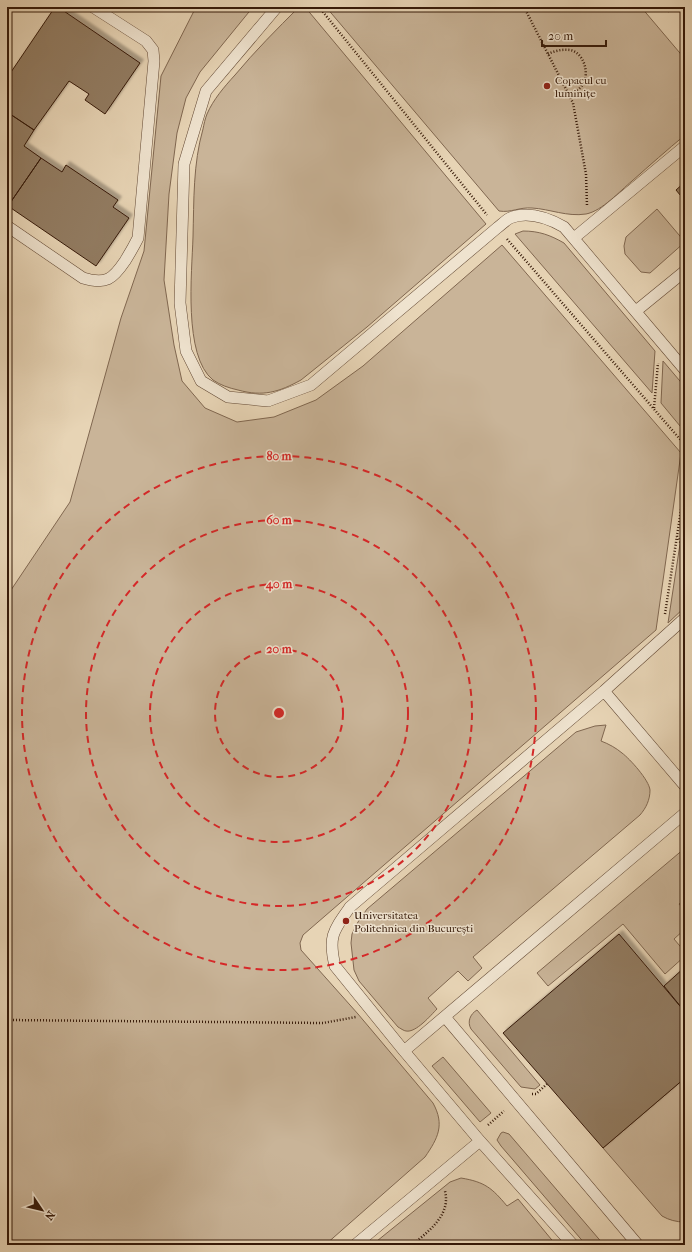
<svg xmlns="http://www.w3.org/2000/svg" width="692" height="1252" font-family="'IM FELL French Canon',serif">
<style>
.green{fill:#c9b498;stroke:#806750}
.building{fill:#927b62;stroke:#361a09;filter:url(#shadow)}
.lines{fill:none;stroke-linecap:round;stroke-linejoin:round}
.service-casing{stroke:#624834;stroke-width:12}
.path{stroke:#361a09;stroke-width:2.5;stroke-dasharray:1 2;stroke-linecap:butt}
.service{stroke:#efe3cf;stroke-width:11}
.ring{fill:none;stroke:#d62828;stroke-width:2;stroke-dasharray:7 5}
.poi-dot{fill:#8f2418;stroke:#efe3cf;stroke-width:1.5}
.labels{text-anchor:middle;stroke-width:3;stroke-linejoin:round;paint-order:stroke}
.poi-label{font-size:11px;fill:#361a09;stroke:#efe3cf;text-anchor:start}
.centre{fill:#d62828;stroke:#efe3cf;stroke-width:2}
.ring-label{font-size:12px;text-anchor:middle;font-weight:bold;fill:#d62828;stroke:#efe3cf;stroke-width:3;stroke-linejoin:round;paint-order:stroke}
</style>
<defs>
<filter id="shadow"><feDropShadow dx="3.5" dy="-3.5" stdDeviation="1" flood-color="#0004"/></filter>
</defs>
<rect width="100%" height="100%" fill="#e7d4b5"/>
<filter id="stains"><feTurbulence type="fractalNoise" baseFrequency=".005" numOctaves="4"/><feColorMatrix values="0 0 0 0 .2 0 0 0 0 .09 0 0 0 0 .02 0 0 0 .5 -.17"/></filter>
<radialGradient id="worn" r=".72"><stop offset=".6" stop-color="#630" stop-opacity="0"/><stop offset="1" stop-color="#630" stop-opacity=".3"/></radialGradient>
<path class="green" d="M196 7H253L200 72 186 98 177 133 169 194 164 280 174 345 182 381 205 408 237 422 274 417 316 400 363 366 502 245 681 453 656 630 303 935 300 943 301 950 358 1014 433 1103C445 1125 438 1138 425 1157L325 1245H7V596L70 502 121 318 144 251 161 76Z
M299 7H305L486 224 367 327 301 380C279 392 263 397 238 390 229 388 220 385 213 380 183 356 192 272 193 237 194 200 193 164 203 129 204 124 205 119 207 114 213 100 224 87 235 75 255 51 277 29 299 7Z
M326 7H641L685 59V135C667 150 650 165 632 181 620 191 602 211 586 214 567 217 550 209 532 208 519 207 511 213 499 211Z
M657 209 685 242 650 273 641 272 625 254 624 246 626 237Z
M523 231C539 231 550 235 564 243L655 351 652 393 515 234Z
M663 361 685 387V432L661 403Z
M685 511V607L668 623Z
M606 725 601 741C609 744 616 748 622 753 630 759 649 780 650 790 650 800 646 808 640 815L473 957 482 968 468 981 458 971 428 998 437 1009C431 1015 416 1033 406 1031 404 1031 400 1028 398 1027L359 981 354 970 351 943 352 934 358 922 367 909 576 732 595 726Z
M685 848V899L679 904 685 911V929L674 939 685 952V956L665 974 623 924 548 986 537 973Z
M477 1010 540 1085 535 1089 521 1087 471 1029C467 1022 470 1014 477 1010Z
M443 1057 491 1113 480 1122 432 1066Z
M685 1078V1222C676 1222 669 1220 662 1216L603 1148Z
M503 1132 509 1134 604 1245H586L501 1146 497 1140 501 1133Z
M461 1178C485 1182 492 1188 507 1206L518 1199 556 1245H372L450 1182Z"/>
<path class="building" d="M55 7H58L140 63 105 114 85 100 89 94 69 81 34 130 7 112V78Z
M664 7H675L668 12Z
M7 112 34 130 24 146 41 158 8 206Z
M41 158 62 172 66 165 118 200 113 207 129 218 96 266 8 206Z
M685 182V201L676 190Z
M619 934 685 1012V1078L603 1148 503 1033Z
M685 967V1012L664 986Z"/>
<g class="lines">
<defs>
<path id="service" d="M277 7 206 91 184 164 180 303 186 351 201 381 228 397 268 401 311 385 497 228C501 225 506 220 510 218 528 211 548 218 564 227L685 370
M7 226 83 278C106 285 113 279 125 261 130 253 134 246 138 238L154 61 153 50 146 41 93 7
M574 238 685 146
M636 311 685 271
M685 618 604 691 350 907C333 931 328 937 335 966L404 1051 685 813
M604 691 685 786
M445 1017 638 1245
M404 1051 480 1141 573 1245
M355 1245 480 1141"/>
</defs>
<use href="#service" class="service-casing"/>
<path class="path" d="M319 7 487 215
M524 7 573 103 586 174 587 206
M548 54C554 51 562 49 570 50 583 52 590 72 583 84 580 89 574 93 569 97
M507 239 685 445
M654 408 658 363
M677 536 685 551
M665 614 685 484
M7 1020 323 1023 356 1017
M532 1094H536L547 1084
M488 1125 504 1111
M412 1245C429 1231 451 1215 445 1191"/>
<use href="#service" class="service"/>
</g>
<g class="ring">
<circle cx="279" cy="713" r="64"/>
<circle cx="279" cy="713" r="129"/>
<circle cx="279" cy="713" r="193"/>
<circle cx="279" cy="713" r="257"/>
</g>
<g class="poi-dot">
<circle cx="547" cy="86" r="4"/>
<circle cx="346" cy="921" r="4"/>
</g>
<g class="labels">
<g class="poi-label">
<text x="555" y="84">Copacul cu<tspan x="555" dy="13">luminițe</tspan></text>
<text x="354" y="919">Universitatea<tspan x="354" dy="13">Politehnica din București</tspan></text>
</g>
</g>
<circle cx="279" cy="713" r="6" class="centre"/>
<g class="ring-label">
<text x="279" y="460">80 m</text>
<text x="279" y="524">60 m</text>
<text x="279" y="588">40 m</text>
<text x="279" y="653">20 m</text>
</g>
<rect width="692" height="1252" fill="none" stroke="#e7d4b5" stroke-width="24"/>
<rect x="8" y="8" width="676" height="1236" fill="none" stroke="#361a09" stroke-width="2"/>
<rect x="12" y="12" width="668" height="1228" fill="none" stroke="#361a09"/>
<g transform="translate(42 1210) rotate(125)" stroke="#efe3cf" stroke-width="3" paint-order="stroke">
<path d="M0-3L7 15L0 10L-7 15Z" fill="#361a09"/>
<text y="-6" font-size="11" font-weight="bold" text-anchor="middle" fill="#361a09">N</text>
</g>
<path d="M542 40v6h64v-6" fill="none" stroke="#361a09" stroke-width="2"/>
<text x="548" y="40" font-size="12" fill="#361a09" stroke="#efe3cf" stroke-width="3" paint-order="stroke">20 m</text>
<rect width="100%" height="100%" filter="url(#stains)"/>
<rect width="100%" height="100%" fill="url(#worn)"/>
</svg>
